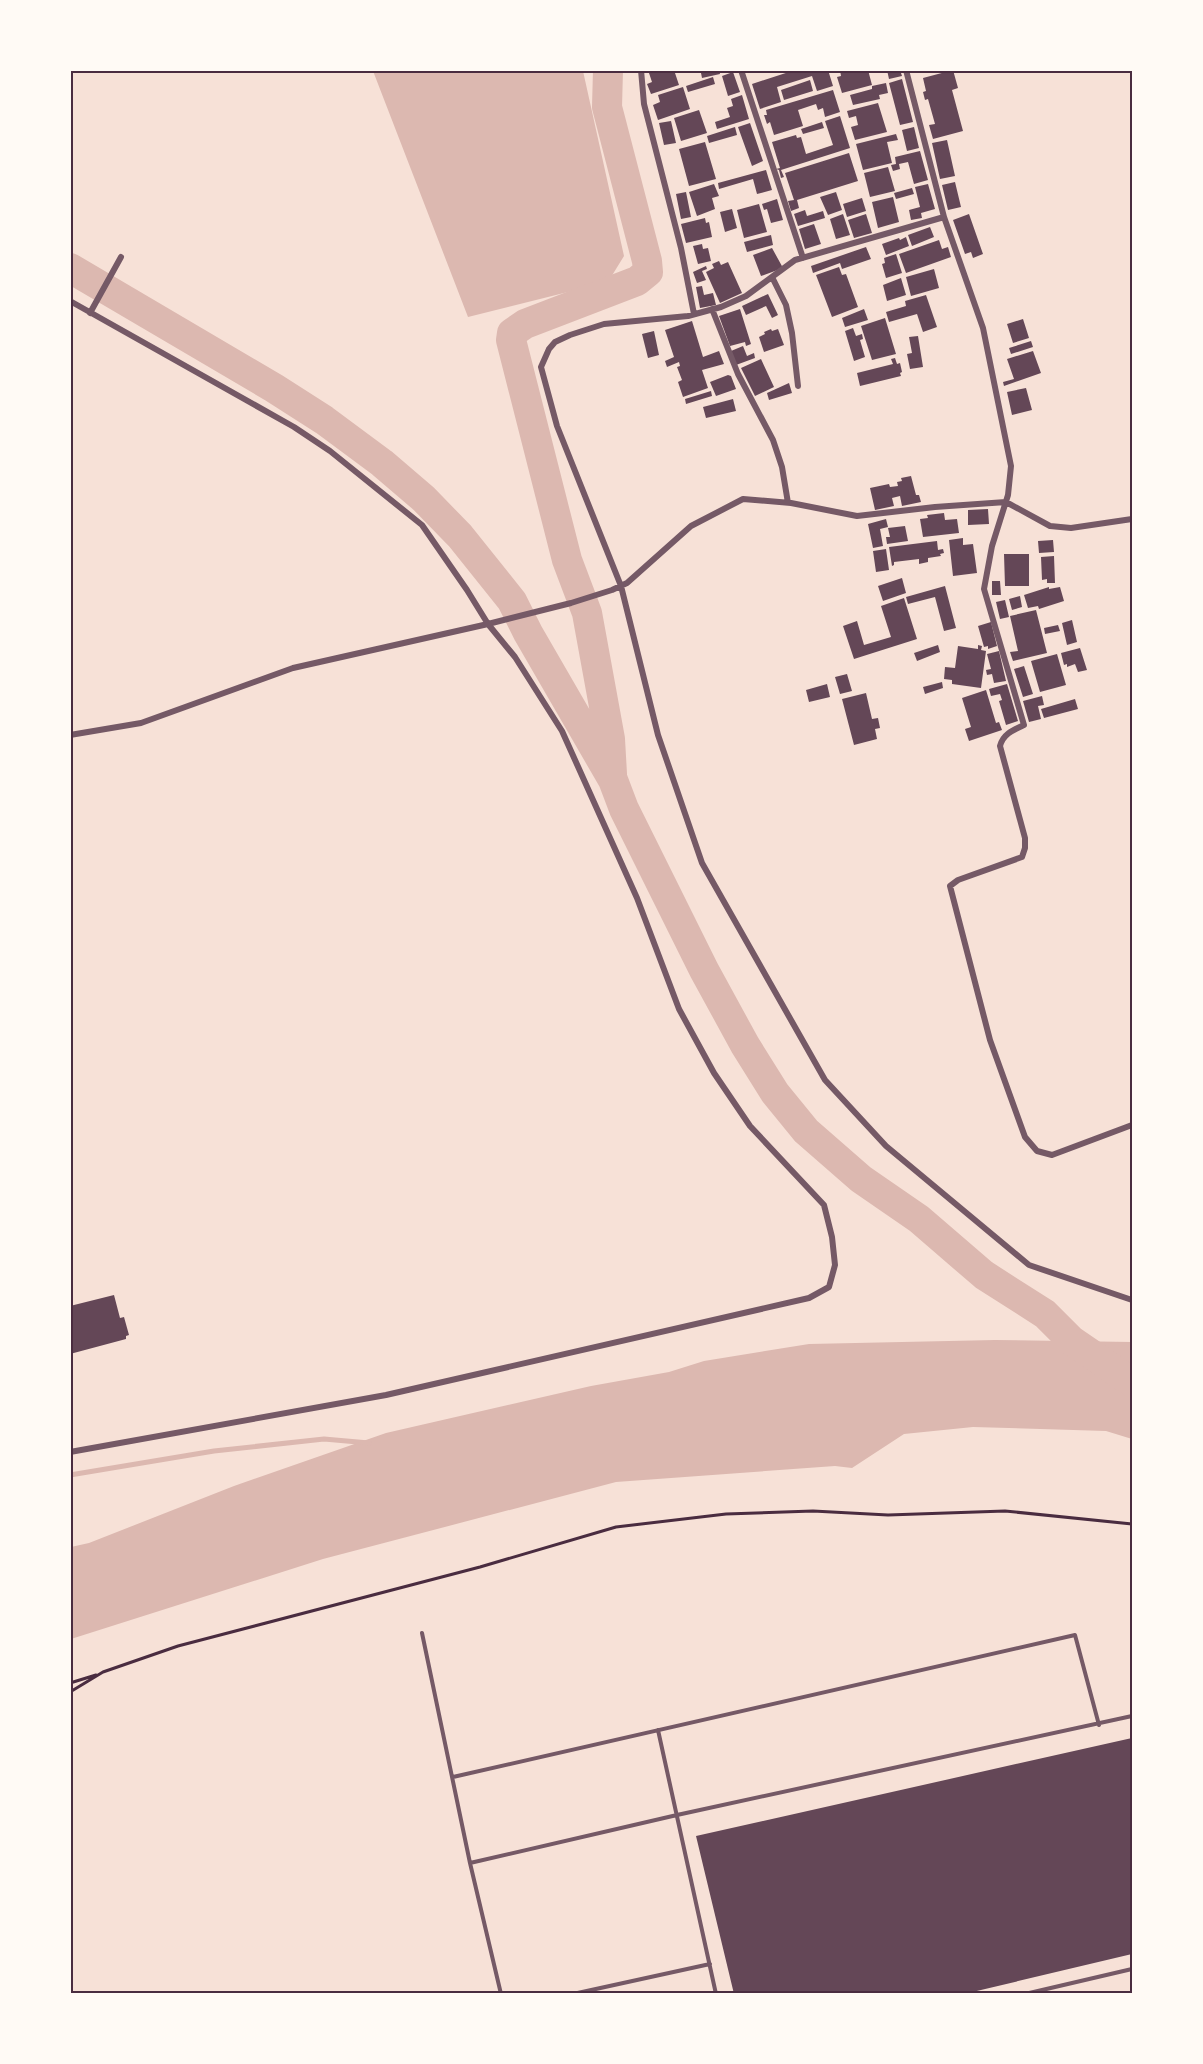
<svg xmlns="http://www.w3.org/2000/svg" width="1203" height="2064" font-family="'Space Grotesk',sans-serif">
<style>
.water{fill:#dcb8b0}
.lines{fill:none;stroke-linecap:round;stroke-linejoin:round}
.stream{stroke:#dcb8b0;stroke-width:5}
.river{stroke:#dcb8b0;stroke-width:30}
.building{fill:#644757}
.path{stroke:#4a2c40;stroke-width:3}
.service{stroke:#755966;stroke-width:4}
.minor{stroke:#755966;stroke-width:6}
.neatline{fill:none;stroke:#4a2c40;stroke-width:2}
</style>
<rect width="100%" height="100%" fill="#f7e1d7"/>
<path class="water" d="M373 71H583L624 256 608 282 468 317Z
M995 1340 1132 1342V1439L1106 1431 973 1427 904 1434 852 1468 835 1466 616 1482 323 1559 71 1639V1547L89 1543 234 1486 386 1433 591 1386 669 1372 704 1361 809 1344Z"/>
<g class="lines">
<path class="stream" d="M70 1475 214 1451 324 1439 369 1443"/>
<path class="river" d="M608 70 607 107 647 261 648 272 637 281 525 324 512 333 511 340 567 560 587 613 610 739 612 774
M70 268 274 388 324 420 382 463 424 499 460 536 512 601 528 633 613 780 624 809 704 970 745 1045 775 1093 806 1131 861 1179 919 1219 984 1275 1045 1314 1072 1341 1132 1382"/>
</g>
<path class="building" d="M648 70H674L679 85 651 94 647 84 652 82Z
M710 70H719L720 74 702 78 701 73Z
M795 70H828L833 86 817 91 812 76 777 87 781 102 760 109 752 84Z
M840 70H868L872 85 842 93 837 77 841 76Z
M887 70H900L902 76 889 79Z
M953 70 958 88 952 90 963 131 933 139 929 125 935 124 928 99 925 100 923 92 926 91 923 78Z
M733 72 740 92 728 96 722 76Z
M713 77 715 84 688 92 686 86Z
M902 79 913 122 900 125 889 83Z
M810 80 813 91 784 100 781 90Z
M886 83 888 93 879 95 880 99 853 105 850 95 872 89V86Z
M683 87 690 109 658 120 653 105 660 102 658 95Z
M833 90 840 112 825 117 823 108 818 110 816 104 798 110 803 126 774 135 770 122 767 124 764 115H767L766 110Z
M742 95 749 119 717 129 715 122 730 117 727 108 733 106 731 99Z
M878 103 887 132 855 140 851 127 858 125 856 116 849 118 847 111Z
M699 110 707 133 681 141 674 118Z
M840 116 850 148 781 170 784 177 781 178 779 170 776 169 780 168 772 142 796 135 797 138 801 137 806 154 833 145 825 121Z
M671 121 676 143 664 145 659 123Z
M822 122 824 128 803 134 801 129Z
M750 123 763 161 752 166 738 127Z
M735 127 737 135 709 143 707 136Z
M914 127 919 148 907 151 902 130Z
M896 134 898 140 887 142 892 163 863 170 856 144Z
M947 140 955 176 940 179 932 143Z
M705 142 716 179 689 186 679 149Z
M920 151 928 180 914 184 908 162 899 164 900 169 893 171 891 165 896 164 895 157Z
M849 153 858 181 797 200 799 208 791 211 788 201 794 200 785 173Z
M888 167 895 191 870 197 864 173Z
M766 170 772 190 757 194 753 179 719 189 718 183Z
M955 182 961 207 948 210 942 185Z
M714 184 719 196 712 198 715 209 697 216 689 192Z
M928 184 935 209 921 213 922 218 911 220 909 210 920 207 915 187Z
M912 188 914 194 896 199 894 193Z
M686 192 691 217 681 219 676 194Z
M836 192 842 210 828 215 820 197Z
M893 197 899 222 878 228 872 202Z
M862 198 866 211 847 217 843 204Z
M777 199 783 220 771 223 767 209 764 210 762 204Z
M759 204 767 232 744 238 737 210Z
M732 209 737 228 725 232 720 212Z
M805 210 807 216 823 211 825 218 798 226 794 214Z
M843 214 850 235 836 239 830 219Z
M866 214 872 233 854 238 848 220Z
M969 214 983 254 973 258 971 252 965 254 953 220Z
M705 218 706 223 709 222 712 237 686 243 681 224Z
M814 224 821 244 805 249 799 229Z
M930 227 934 237 912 246 908 235Z
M771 235 773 245 747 252 744 242Z
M906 237 909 246 886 255 882 244 899 238 900 240Z
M939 240 942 249 948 247 951 257 906 273 899 254Z
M702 244 703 249 708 248 711 261 698 264 693 246Z
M866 247 871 259 842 269 840 263 813 273 811 266Z
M772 248 783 268 761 276 753 255Z
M896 254 902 273 886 278 882 264 885 263 884 258Z
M719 261 721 265 728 262 742 293 720 303 706 272 714 268 712 264Z
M706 266 707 269 702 271 706 280 697 283 693 272Z
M839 267 842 275 846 274 858 307 832 317 816 275Z
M934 269 939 288 911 296 906 277Z
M901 278 906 295 887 301 883 285Z
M702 286 704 295 713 293 716 305 700 308 696 287Z
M768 294 778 315 772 318 766 306 746 315 742 306Z
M926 295 937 327 923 332 917 314 889 322 886 312 906 306 905 301Z
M740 309 751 344 746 346 745 342 730 346 719 316Z
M864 309 868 320 845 327 842 318Z
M885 318 896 354 872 360 861 326Z
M1023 319 1029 338 1013 343 1007 324Z
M692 321 703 357 719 351 724 364 702 370 708 388 683 397 678 382 682 380 677 367 680 366 679 362 667 367 665 361 674 357 665 330Z
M853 328 856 336 862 334 863 339 860 340 865 357 854 361 845 331Z
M771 329 772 331 778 329 784 345 764 352 759 337 765 334 764 332Z
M654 331 659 355 648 358 642 334Z
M918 336 923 367 910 369 907 354 912 353 909 337Z
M1031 341 1033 347 1011 354 1009 348Z
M743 346 747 356 754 353 755 358 736 365 731 351Z
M1033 351 1041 373 1004 386 1003 382 1014 379 1007 359Z
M895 358 897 364 900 363 902 372 900 373 901 376 860 386 857 373 893 364 891 359Z
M761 359 774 387 755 396 741 368Z
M728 375 731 376 736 389 716 396 710 382Z
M789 383 792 393 769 400 767 393Z
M1026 388 1032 410 1012 415 1007 392Z
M711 391 712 396 686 404 685 399Z
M733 399 736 411 706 418 703 407Z
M911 476 916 495H919L921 502 902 506 900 496 892 498 894 506 875 510 870 488 889 484 890 487 898 486 897 482 902 481 901 478Z
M988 509 989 524 968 525V510Z
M944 513 945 520 957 519 959 533 923 537 920 519 928 518 927 515Z
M886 519 888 527 880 529 883 546 873 548 868 524Z
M905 526 908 541 887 544 886 537H890L888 528Z
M963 538V545L973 544 977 573 953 576 949 540Z
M1053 540 1054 552 1039 553 1038 541Z
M937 541 938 550 943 549 944 553 940 554 941 556 928 558V562L919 564V559L894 562V565L892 566 889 547Z
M886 549 889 570 876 572 873 551Z
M1004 554H1029V586H1005Z
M1054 556 1055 583H1047V579L1042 580 1041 557Z
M902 578 906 593 883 601 878 586Z
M992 581H1000L1001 595H992Z
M945 586 956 628 944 631 935 597 908 604 906 597Z
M1049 587V589L1060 587 1064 601 1039 609 1038 606 1028 608 1024 595Z
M1020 596 1022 607 1012 610 1009 599Z
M904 598 917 639 854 659 843 626 857 621 864 645 891 637 881 606Z
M1005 600 1009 617 1000 619 996 602Z
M1036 610 1047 653 1013 661 1010 652 1018 651 1010 616Z
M1072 620 1077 642 1067 645 1062 623Z
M991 622 997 646 988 649V646L984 647 978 626Z
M1058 625 1060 631 1045 634 1044 628Z
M938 645 940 652 917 661 914 653Z
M978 645 982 646 981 650 986 651 981 688 952 684V680L944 679 945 667 955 668 958 646 978 649Z
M1080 648 1087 670 1078 672 1075 664 1067 667V664L1064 665 1061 653Z
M999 651 1006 681 994 683 992 674 987 675 986 670 991 669 987 654Z
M1057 654 1066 685 1040 692 1031 661Z
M1024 666 1033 694 1023 697 1014 669Z
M847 674 852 691 840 694 835 677Z
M942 682 943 688 925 694 923 687Z
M827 684 830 697 809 702 806 690Z
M1007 684 1018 721 1006 725 999 701 1002 700 1000 694 991 696 989 689Z
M986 690 996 723 999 722 1002 730 969 741 965 729 971 727 962 698Z
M866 693 872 719 878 718 880 728 875 729 877 739 854 745 842 699Z
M1042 696 1044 705 1038 706 1041 719 1029 722 1023 701Z
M1075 699 1078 709 1044 718 1041 709Z
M114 1295 120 1318 124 1317 129 1335 126 1336V1339L70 1354V1306Z
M1132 1738V1954L964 1994H734L696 1836Z"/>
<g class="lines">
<path class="path" d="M70 1683 96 1675
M70 1692 103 1672 178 1646 480 1567 616 1527 726 1514 813 1511 888 1515 1005 1511 1132 1524"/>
<path class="service" d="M422 1633 470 1863 501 1994
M658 1730 716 1994
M453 1777 1075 1635 1099 1725
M470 1863 677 1815 1132 1716
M573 1994 710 1964
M1025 1994 1132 1969"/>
<path class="minor" d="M641 70 644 104 681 248 694 314
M741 70 803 258
M906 70 944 217 983 328 1011 466 1008 495 992 546 984 589 1024 725C1013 730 1003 734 1000 746L1025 838V848L1022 857 958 880 950 886 990 1040 1025 1137 1037 1151 1052 1155 1132 1125
M944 217 795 260 746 296 721 307 688 316 604 324 570 335 555 342 549 349 541 367 557 426 621 586 658 735 702 863 825 1080 886 1146 1029 1265 1132 1300
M772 277 786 305 792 333 798 386
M70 301 294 427 330 451 422 525 467 590 488 624 515 657 562 731 637 898 679 1009 714 1073 750 1126 824 1205 832 1237 835 1265 829 1287 809 1298 386 1395 70 1452
M712 309 738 374 773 440 782 467 788 503
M90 313 121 257
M70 735 141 723 293 668 488 624 571 603 612 590 627 583 691 526 743 499 791 503 857 516 935 507 1006 502 1050 526 1071 528 1132 519"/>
</g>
<rect width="1203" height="2064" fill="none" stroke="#fffaf5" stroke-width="144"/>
<rect x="72" y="72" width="1059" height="1920" class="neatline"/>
</svg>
